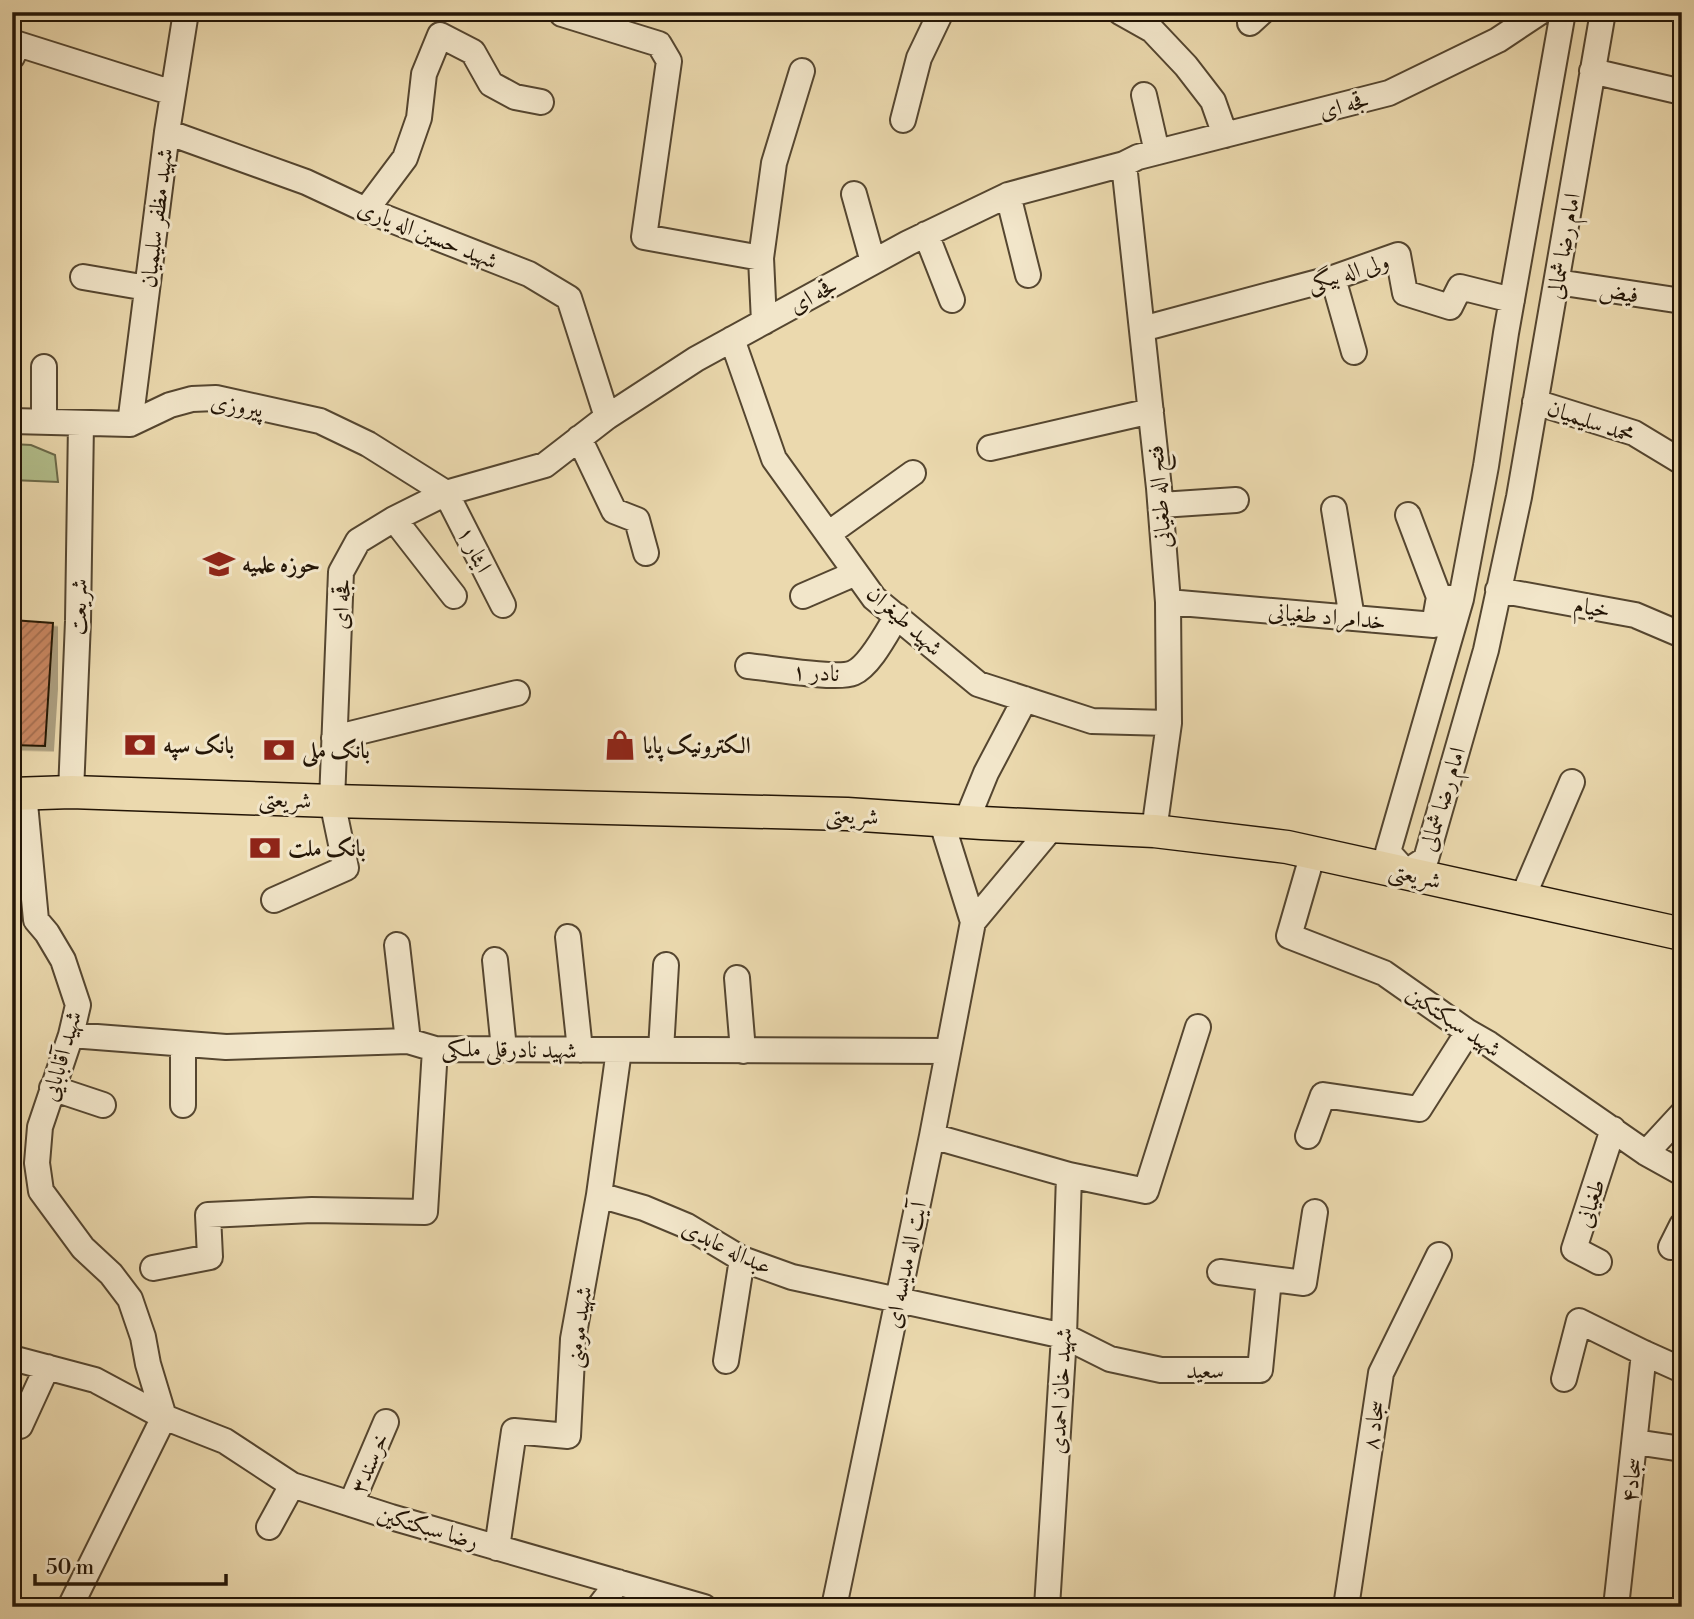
<svg xmlns="http://www.w3.org/2000/svg" width="1694" height="1619" font-family="'Libre Bodoni',Amiri,serif">
<style>
.green{fill:#b3c08d;stroke:#6b6a4a;stroke-width:2}
.building{fill:url(#building-hatch);stroke:#231506;stroke-width:2;filter:url(#shadow)}
.lines{fill:none;stroke-linecap:round;stroke-linejoin:round}
.minor-casing{stroke:#554630;stroke-width:28}
.major-casing{stroke:#231506;stroke-width:35}
.minor{stroke:#f2e6ca;stroke-width:24}
.major{stroke:#ebd9ae;stroke-width:32}
.labels{text-anchor:middle;stroke-width:6;stroke-linejoin:round;paint-order:stroke}
.street-label{font-size:23px;fill:#231506;stroke:#f2e6ca}
.poi-label{font-size:23px;font-weight:bold;fill:#231506;stroke:#f2e6ca;text-anchor:start}
</style>
<defs>
<pattern id="building-hatch" width="6" height="6" patternUnits="userSpaceOnUse" patternTransform="scale(1.75)"><rect width="6" height="6" fill="#cb8863"/><path d="M-1 1l2-2M0 6l6-6M5 7l2-2" fill="none" stroke="#a46e50"/></pattern>
<filter id="shadow"><feDropShadow dx="8" dy="4.5" stdDeviation="0" flood-color="#0004"/></filter>
</defs>
<rect width="100%" height="100%" fill="#ebd9ae"/>
<filter id="stains"><feTurbulence type="fractalNoise" baseFrequency=".00286" numOctaves="4"/><feColorMatrix values="0 0 0 0 .2 0 0 0 0 .09 0 0 0 0 .02 0 0 0 .5 -.17"/></filter>
<radialGradient id="worn" r=".72"><stop offset=".6" stop-color="#630" stop-opacity="0"/><stop offset="1" stop-color="#630" stop-opacity=".3"/></radialGradient>
<path class="green" d="M12 444 31 445 55 455 58 482 12 480Z"/>
<path class="building" d="M12 620 53 623 45 746 12 745Z"/>
<g class="lines">
<defs>
<path id="minor" d="M563 12 562 14 659 44 669 61 644 237 761 258
M1120 12 1152 30 1186 66 1213 101 1225 135
M1563 12 1506 333 1486 466 1461 599 1388 852 1406 872 1426 859 1486 650 1519 497 1603 12
M1250 23 1262 12
M12 57 18 44 173 93
M1592 71 1682 92
M1144 95 1157 152
M903 120 919 58 941 12
M167 132 306 182 366 210 529 274 569 298 607 417
M1124 164 1159 488 1168 602 1169 723 1154 831
M854 194 873 262
M1008 195 1028 275
M366 210 405 158 419 118 424 74 440 35 473 52 491 84 515 97 541 102
M926 234 952 300
M83 277 147 288
M1333 278 1354 352
M1557 282 1682 301
M764 322 761 258 774 163 802 71
M1142 329 1333 278 1398 255 1405 293 1450 307 1460 287 1512 300
M732 339 774 459 874 598 978 684 1092 721 1169 723
M44 367V422
M1535 402 1634 433 1682 462
M12 421 130 424 170 405 192 399 216 398 320 421 368 444 446 493 503 605
M130 424 167 132 186 12
M579 438 614 511 637 520 646 553
M990 448 1151 411
M1161 505 1236 500
M1334 509 1352 618
M1408 515 1439 597
M394 519 454 596
M828 534 913 473
M1498 590 1635 615 1682 635
M803 596 856 573
M1168 602 1434 625 1439 597 1461 599
M748 666C769 668 837 680 853 673 870 666 887 632 897 616
M334 738 517 693
M71 792 78 621 81 423
M24 793 36 920 47 933 63 960 78 1005 71 1035 40 1127 37 1163 41 1191 83 1248 111 1274 130 1299 143 1337 148 1364 164 1417
M966 822 986 773 1025 699
M1313 853 1289 936 1384 973 1468 1032 1489 1044 1646 1153 1682 1173
M1522 899 1572 782
M274 900 346 868 332 801 341 572 358 541 394 519 446 493 545 465 607 417 696 359 908 243 1008 195 1124 164 1138 157 1389 93 1498 40 1540 12
M973 922 1053 826
M568 937 580 1050
M397 945 408 1041
M495 960 504 1049
M737 978 743 1051
M71 1035 226 1047 408 1041 435 1049 948 1051
M183 1044V1105
M661 1050 666 965
M52 1088 103 1105
M932 1136 1069 1175 1146 1191 1198 1027
M1308 1136 1323 1095 1419 1109 1468 1032
M1646 1153 1682 1114
M599 1195 644 1208 687 1226 742 1259 792 1277 1064 1336 1110 1359 1161 1370H1260L1269 1279
M1671 1247 1682 1225
M1599 1262 1574 1249 1613 1129
M153 1268 210 1257 208 1215 312 1210 425 1212 435 1049
M1220 1272 1304 1283 1315 1212
M12 1358 95 1380 164 1417 225 1441 292 1485 391 1517 704 1607
M726 1361 742 1259
M1564 1379 1579 1321 1644 1353 1682 1370
M20 1426 47 1367
M1635 1442 1682 1449
M351 1504 386 1422
M269 1527 292 1485
M497 1548 514 1431 568 1436 573 1339 599 1195 619 1050
M70 1607 164 1417
M599 1607 618 1582
M834 1607 932 1136 973 922 941 820
M1047 1607 1064 1336 1069 1175
M1346 1607 1381 1373 1439 1255
M1616 1607 1644 1353"/>
<path id="major" d="M12 794 71 792 332 801 847 814 982 823 1154 831 1287 847 1682 934"/>
</defs>
<use href="#minor" class="minor-casing"/>
<use href="#major" class="major-casing"/>
<use href="#minor" class="minor"/>
<use href="#major" class="major"/>
</g>
<defs>
<symbol id="university-bare" viewBox="-9 -9 18 18"><path d="M0-5L7-2L0 1L-7-2ZM-4 1L0 2.5L4 1V4Q0 6-4 4Z" fill="#8f2418" stroke="#f2e6ca" stroke-width="2.5" paint-order="stroke"/></symbol>
<symbol id="bank-bare" viewBox="-9 -9 18 18"><path d="M-6-4H6V4H-6ZM0-2.3a2.3 2.3 0 1 0 0 4.6a2.3 2.3 0 1 0 0-4.6Z" fill="#8f2418" stroke="#f2e6ca" stroke-width="2.5" paint-order="stroke"/></symbol>
<symbol id="shop-bare" viewBox="-9 -9 18 18"><path d="M-5-2.5h2.3a2.7 3.5 0 0 1 5.4 0H5L5.5 6h-11ZM-1.5-2.5h3a1.5 2.3 0 0 0-3 0Z" fill="#8f2418" stroke="#f2e6ca" stroke-width="2.5" paint-order="stroke"/></symbol>
</defs>
<g fill-rule="evenodd">
<use href="#university-bare" x="197" y="542" width="44" height="44"/>
<use href="#bank-bare" x="118" y="723" width="44" height="44"/>
<use href="#shop-bare" x="598" y="723" width="44" height="44"/>
<use href="#bank-bare" x="257" y="728" width="44" height="44"/>
<use href="#bank-bare" x="243" y="826" width="44" height="44"/>
</g>
<g class="labels">
<g class="street-label">
<text transform="translate(1344 105) rotate(-14)" y="8">قجه ای</text>
<text transform="translate(156 218) rotate(-83)" y="8">شهید مظفر سلیمیان</text>
<text transform="translate(428 234) rotate(22)" y="8">شهید حسین اله یاری</text>
<text transform="translate(1563 246) rotate(-80)" y="8">امام رضا شمالی</text>
<text transform="translate(1348 272) rotate(-17)" y="8">ولی اله بیگی</text>
<text transform="translate(1619 292) rotate(8)" y="8">فیض</text>
<text transform="translate(813 295) rotate(-28)" y="8">قجه ای</text>
<text transform="translate(237 405) rotate(9)" y="8">پیروزی</text>
<text transform="translate(1591 421) rotate(19)" y="8">محمد سلیمیان</text>
<text transform="translate(1159 497) rotate(-95)" y="8">فتح اله طغیانی</text>
<text transform="translate(475 549) rotate(63)" y="8">ایثار ۱</text>
<text transform="translate(341 604) rotate(-86)" y="8">قجه ای</text>
<text transform="translate(78 607) rotate(-89)" y="8">شریعت</text>
<text transform="translate(1592 607) rotate(10)" y="8">خیام</text>
<text transform="translate(1327 616) rotate(5)" y="8">خدامراد طغیانی</text>
<text transform="translate(905 620) rotate(42)" y="8">شهید طیغران</text>
<text transform="translate(816 672) rotate(3)" y="8">نادر ۱</text>
<text transform="translate(285 799) rotate(2)" y="8">شریعتی</text>
<text transform="translate(1442 799) rotate(-73)" y="8">امام رضا شمالی</text>
<text transform="translate(852 815) rotate(3)" y="8">شریعتی</text>
<text transform="translate(1415 875) rotate(13)" y="8">شریعتی</text>
<text transform="translate(1454 1021) rotate(34)" y="8">شهید سبکتکین</text>
<text transform="translate(509 1049) rotate(1)" y="8">شهید نادرقلی ملکی</text>
<text transform="translate(61 1056) rotate(-74)" y="8">شهید آقابابایی</text>
<text transform="translate(1590 1203) rotate(-72)" y="8">طغیانی</text>
<text transform="translate(727 1247) rotate(26)" y="8">عبداله عابدی</text>
<text transform="translate(905 1265) rotate(-78)" y="8">آیت اله مدیسه ای</text>
<text transform="translate(578 1327) rotate(-82)" y="8">شهید مومنی</text>
<text x="1205" y="1378">سعید</text>
<text transform="translate(1060 1391) rotate(-87)" y="8">شهید خان احمدی</text>
<text transform="translate(1373 1425) rotate(-82)" y="8">سجاد ۸</text>
<text transform="translate(369 1463) rotate(-67)" y="8">خرسند۳</text>
<text transform="translate(1631 1480) rotate(-83)" y="8">سجاد۴</text>
<text transform="translate(428 1527) rotate(16)" y="8">رضا سبکتکین</text>
</g>
<g class="poi-label">
<text x="242" y="572">حوزه علمیه</text>
<text x="163" y="753">بانک سپه</text>
<text x="643" y="753">الکترونیک پایا</text>
<text x="302" y="758">بانک ملی</text>
<text x="288" y="856">بانک ملت</text>
</g>
</g>
<rect width="1694" height="1619" fill="none" stroke="#ebd9ae" stroke-width="42"/>
<rect x="14" y="14" width="1666" height="1591" fill="none" stroke="#231506" stroke-width="3.5"/>
<rect x="21" y="21" width="1652" height="1577" fill="none" stroke="#231506" stroke-width="2"/>
<path d="M35 1574v10h191v-10" fill="none" stroke="#231506" stroke-width="3.5"/>
<text x="46" y="1574" font-size="21" fill="#231506" stroke="#f2e6ca" stroke-width="5" paint-order="stroke">50 m</text>
<rect width="100%" height="100%" filter="url(#stains)"/>
<rect width="100%" height="100%" fill="url(#worn)"/>
</svg>
